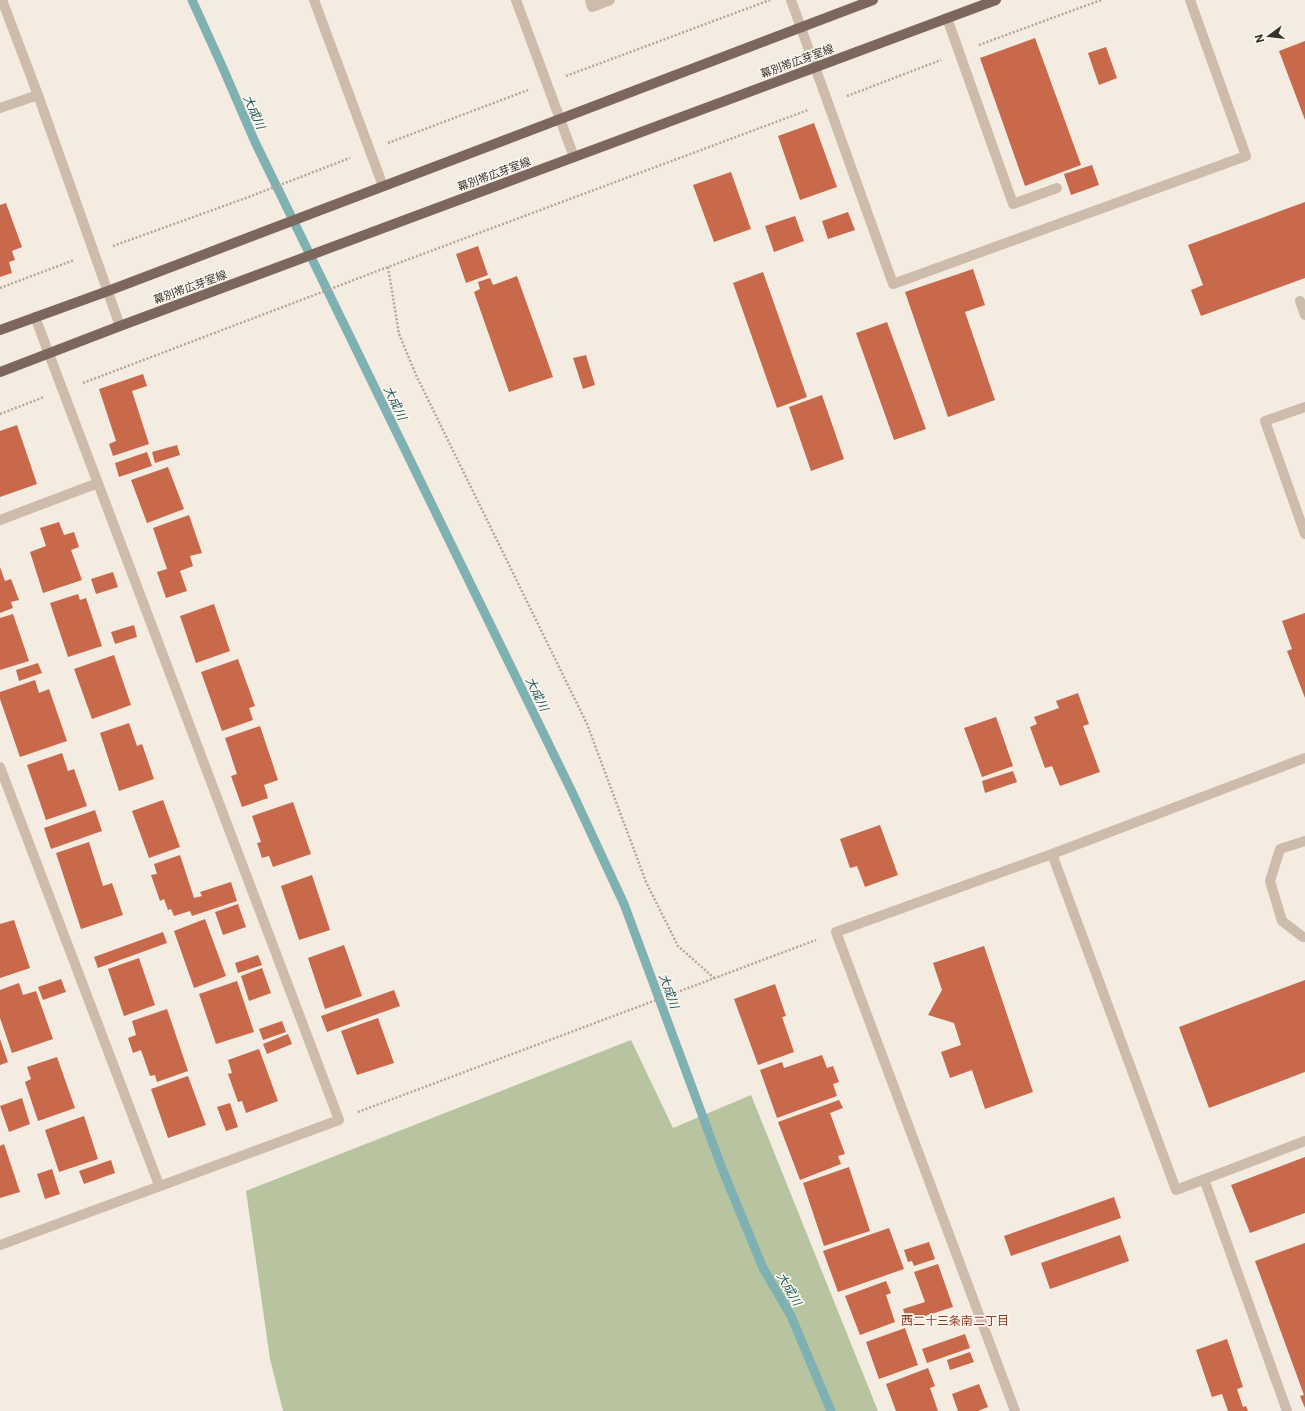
<svg xmlns="http://www.w3.org/2000/svg" width="1305" height="1411" font-family="Commissioner,'Noto Sans JP',sans-serif">
<style>
.green{fill:#b8c4a0}
.lines{fill:none;stroke-linecap:round;stroke-linejoin:round}
.stream{stroke:#7fb0b2;stroke-width:9}
.building{fill:#c8694b}
.path{stroke:#b9a596;stroke-width:2.5;stroke-dasharray:2 2;stroke-linecap:butt}
.minor{stroke:#cdbbac;stroke-width:10}
.major{stroke:#7d675c;stroke-width:10}
.labels{text-anchor:middle;stroke-width:3.5;stroke-linejoin:round;paint-order:stroke}
.street-label{font-size:11px;fill:#3b302b;stroke:#fbf5ee}
.water-label{font-size:12px;font-style:italic;fill:#1f5a5e;stroke:#fbf5ee}
.neighbourhood-label{font-size:12px;fill:#8c3b22;stroke:#fbf5ee}
</style>
<rect width="100%" height="100%" fill="#f4ebe1"/>
<path class="green" d="M631 1040 673 1128 751 1095 878 1411H283L270 1359 246 1191Z"/>
<g class="lines">
<path class="stream" d="M192 0 222 66 255 142 572 792 624 904 723 1171 763 1268 791 1316 831 1411"/>
</g>
<path class="building" d="M1035 38 1081 165 1025 186 980 58Z
M1305 41V120L1279 51Z
M1106 47 1117 78 1099 85 1088 53Z
M814 123 837 187 800 200 778 136Z
M1092 165 1099 185 1071 195 1064 174Z
M731 172 751 229 714 242 693 185Z
M1305 202V278L1201 316 1191 290 1203 285 1188 245Z
M6 203 22 247 12 251 15 260 9 262 12 273 0 277V205Z
M848 212 855 230 828 239 822 221Z
M795 216 804 241 774 252 765 226Z
M478 246 488 275 466 283 456 254Z
M973 269 985 305 965 312 995 400 948 417 905 292Z
M763 272 807 397 777 408 733 283Z
M517 276 553 377 509 392 474 292 480 289 478 282 490 278 493 285Z
M887 322 926 429 894 440 856 333Z
M586 355 595 385 583 389 573 358Z
M143 374 147 386 132 391 149 444 113 456 109 444 116 441 99 389Z
M822 395 844 459 811 471 789 407Z
M17 425 37 484 0 497V431Z
M177 445 180 455 155 463 152 452Z
M147 452 152 466 119 477 115 463Z
M168 467 184 509 147 523 131 480Z
M189 515 202 553 190 556 193 566 180 571 187 591 166 598 157 572 167 569 153 528Z
M59 522 64 535 74 532 79 547 71 550 82 580 43 593 30 552 46 546 40 528Z
M0 567 5 581 11 579 19 600 11 602 13 608 0 613Z
M113 572 118 587 96 594 91 579Z
M78 594 80 600 86 598 102 646 68 657 50 603Z
M214 604 230 651 196 663 180 616Z
M1305 613V698L1287 651 1292 649 1282 621Z
M13 614 29 661 0 670V618Z
M134 625 137 637 115 644 111 632Z
M114 655 131 705 92 719 74 669Z
M238 659 255 706 249 708 253 720 222 731 201 672Z
M38 663 42 673 19 681 16 670Z
M35 680 39 693 49 689 67 741 20 757 0 699V692Z
M1078 693 1089 724 1083 726 1100 772 1060 786 1052 766 1045 768 1030 727 1037 724 1034 717 1059 708 1056 701Z
M996 717 1013 766 982 777 964 728Z
M129 723 137 746 142 744 154 779 119 791 100 733Z
M260 726 278 780 264 785 268 798 242 807 231 776 237 774 225 738Z
M62 753 68 771 74 769 87 806 46 820 27 765Z
M1013 771 1017 782 985 793 982 781Z
M163 800 180 847 149 858 132 811Z
M293 802 311 854 273 867 269 856 262 858 257 843 261 842 252 816Z
M95 810 102 831 51 849 44 828Z
M880 825 898 875 865 887 857 866 850 868 840 839Z
M89 842 103 886 112 883 123 915 81 929 56 853Z
M180 855 194 898 202 896 200 892 231 882 237 901 192 916 190 911 174 916 171 909 168 910 164 899 160 901 151 875 157 874 154 864Z
M312 875 330 930 299 940 281 886Z
M238 904 246 927 223 935 215 912Z
M205 919 226 976 194 988 174 931Z
M14 920 30 968 0 978V924Z
M163 932 167 943 98 968 94 957Z
M344 945 362 996 325 1009 308 958Z
M984 946 1033 1092 985 1109 972 1070 950 1078 941 1052 961 1045 954 1023 928 1015 942 990 933 963Z
M258 955 262 965 238 973 235 963Z
M139 958 155 1005 124 1016 108 969Z
M262 968 271 993 249 1001 241 976Z
M61 979 66 992 43 1000 38 987Z
M1305 980V1072L1209 1108 1179 1027Z
M237 981 254 1032 216 1044 199 994Z
M19 983 23 995 36 991 53 1039 12 1053 0 1018V990Z
M775 984 786 1016 782 1017 794 1052 758 1065 734 999Z
M394 990 400 1006 327 1032 321 1016Z
M167 1009 188 1071 157 1082 155 1075 150 1076 141 1050 133 1053 128 1038 136 1035 132 1021Z
M378 1018 394 1063 357 1075 341 1031Z
M282 1021 286 1032 263 1040 259 1029Z
M288 1034 292 1044 267 1054 263 1044Z
M0 1039 8 1062 0 1065Z
M259 1049 278 1101 246 1113 242 1101 238 1102 228 1074 232 1073 228 1060Z
M822 1055 827 1068 833 1066 839 1082 833 1084 837 1096 777 1118 760 1070 782 1062 784 1068Z
M57 1057 75 1108 38 1121 25 1082 31 1079 27 1067Z
M188 1076 206 1125 168 1138 151 1089Z
M22 1098 30 1124 9 1132 0 1106Z
M839 1100 843 1108 830 1113 845 1154 838 1156 841 1164 800 1180 778 1122Z
M230 1103 238 1127 226 1131 217 1107Z
M84 1116 98 1159 59 1172 45 1130Z
M4 1144 20 1192 0 1198V1146Z
M1305 1157V1213L1250 1233 1231 1185Z
M111 1160 115 1173 84 1184 79 1171Z
M849 1167 870 1231 824 1246 803 1183Z
M52 1169 60 1194 45 1199 37 1174Z
M1114 1197 1121 1218 1011 1256 1004 1236Z
M889 1228 904 1269 838 1292 823 1251Z
M1120 1235 1129 1261 1050 1289 1041 1263Z
M929 1242 935 1259 914 1266 912 1261 908 1262 904 1250Z
M1305 1243V1408L1300 1396 1304 1395 1255 1261Z
M938 1264 953 1307 907 1322 903 1309 925 1302 914 1272Z
M886 1281 891 1293 886 1295 895 1322 860 1335 845 1296Z
M905 1328 918 1365 879 1379 866 1342Z
M965 1334 970 1348 927 1363 922 1349Z
M1227 1339 1243 1387 1237 1389 1243 1407 1246 1406 1248 1411H1228L1222 1394 1212 1397 1196 1350Z
M970 1352 974 1362 950 1370 947 1360Z
M928 1368 935 1386 930 1388 938 1411H896L886 1384Z
M979 1384 988 1407 978 1411H958L952 1394Z"/>
<g class="lines">
<path class="path" d="M979 45 1101 0
M566 76 770 0
M847 96 941 60
M388 143 528 90
M113 246 246 198 350 158
M388 267 399 334 416 375 587 724 646 882 678 946 714 978
M0 288 74 260
M83 383 388 267 808 110
M0 414 44 397
M358 1112 816 940"/>
<path class="minor" d="M2 0 38 95 120 326
M314 0 383 186
M516 0 574 157
M590 0 592 7 610 0
M791 0 893 284 1246 156 1190 0
M947 18 1013 204 1057 188
M0 108 38 95
M1300 301 1305 315
M1305 407 1265 421 1305 534
M0 520 98 483
M0 767 159 1185
M1305 841 1280 849 1270 881 1282 921 1303 937H1305
M1052 854 1176 1190 1305 1141
M1204 1179 1287 1411
M0 1245 339 1120 35 317
M1015 1411 836 932 1052 854 1305 758"/>
<path class="major" d="M0 330 108 291 873 0
M0 372 120 326 996 0"/>
</g>
<g class="labels">
<g class="street-label">
<text transform="translate(797 61) rotate(-20)" y="4">幕別帯広芽室線</text>
<text transform="translate(494 174) rotate(-20)" y="4">幕別帯広芽室線</text>
<text transform="translate(190 287) rotate(-20)" y="4">幕別帯広芽室線</text>
</g>
<g class="water-label">
<text transform="translate(254 112) rotate(66)" y="4">大成川</text>
<text transform="translate(395 403) rotate(64)" y="4">大成川</text>
<text transform="translate(537 694) rotate(64)" y="4">大成川</text>
<text transform="translate(669 991) rotate(70)" y="4">大成川</text>
<text transform="translate(789 1289) rotate(60)" y="4">大成川</text>
</g>
<g class="neighbourhood-label">
<text x="955" y="1325">西二十三条南二丁目</text>
</g>
</g>
<g transform="translate(1269 36) rotate(255)" stroke="#fbf5ee" stroke-width="3" paint-order="stroke">
<path d="M0-3L7 15L0 10L-7 15Z" fill="#3b302b"/>
<text y="-6" font-size="11" font-weight="bold" text-anchor="middle" fill="#3b302b">N</text>
</g>
</svg>
